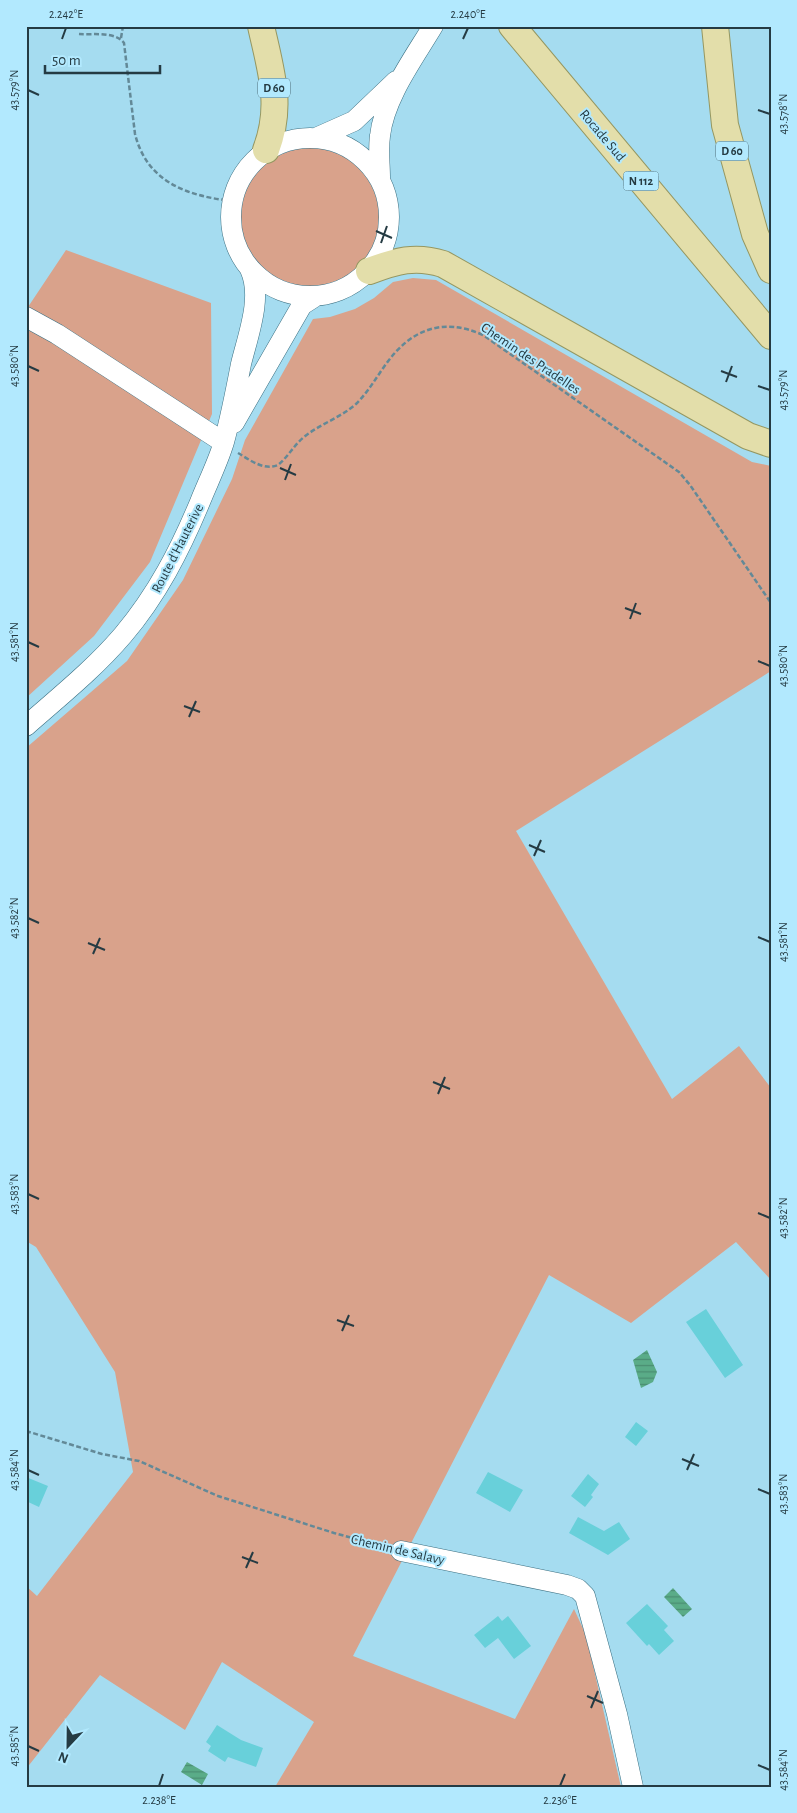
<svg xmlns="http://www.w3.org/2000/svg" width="797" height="1813" font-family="'Alegreya Sans',sans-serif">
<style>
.grass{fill:#d9a28b}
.water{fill:url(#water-rules)}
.building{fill:#68d0da}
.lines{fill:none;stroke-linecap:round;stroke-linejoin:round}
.minor-casing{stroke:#3b6f81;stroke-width:21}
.major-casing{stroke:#959761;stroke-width:28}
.path{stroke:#638997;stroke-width:2.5;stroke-dasharray:5 2.5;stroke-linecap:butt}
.minor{stroke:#fff;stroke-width:20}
.major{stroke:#e3deaa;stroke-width:26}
.ticks{fill:none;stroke:#253b43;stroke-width:2}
.labels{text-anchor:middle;stroke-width:4;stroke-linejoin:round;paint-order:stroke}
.shield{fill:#b2e9fe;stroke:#4f6f7b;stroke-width:1}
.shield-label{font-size:12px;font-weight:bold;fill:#253b43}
.street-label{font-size:14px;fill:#253b43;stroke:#b2e9fe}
.neatline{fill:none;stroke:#253b43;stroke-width:2}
.ticks-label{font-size:12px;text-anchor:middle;fill:#253b43}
</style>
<defs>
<pattern id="water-rules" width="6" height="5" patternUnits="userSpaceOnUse" patternTransform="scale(1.25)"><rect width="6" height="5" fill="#5aac88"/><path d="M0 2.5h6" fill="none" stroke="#4a8d71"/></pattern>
</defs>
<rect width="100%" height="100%" fill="#a5dcf0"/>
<path class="grass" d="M241 217a69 69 0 1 1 138 0a69 69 0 1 1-138 0Z
M66 250 211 303 212 414 150 562 94 636 26 698V310Z
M413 278 436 280 752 462 771 466V671L516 831 672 1099 739 1046 771 1088V1280L736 1242 631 1323 549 1275 353 1656 515 1719 574 1609 586 1635 621 1787H275L314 1722 222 1662 185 1730 100 1675 26 1769V1586L37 1596 133 1472 115 1372 36 1247 26 1241V748L127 661 183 580 232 479 245 440 313 319 330 317 355 309 374 298 393 282Z"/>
<path class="water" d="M647 1350 657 1372 653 1382 641 1388 633 1360Z
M673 1588 692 1609 683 1617 664 1597Z
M187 1762 208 1774 202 1785 181 1772Z"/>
<path class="building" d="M706 1309 743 1365 725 1378 686 1322Z
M636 1422 648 1431 636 1446 625 1437Z
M488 1472 523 1490 510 1512 476 1493Z
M588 1474 599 1484 591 1495 593 1497 585 1507 571 1496Z
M26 1477 48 1486 39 1507 26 1501Z
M578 1517 604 1531 619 1522 630 1539 608 1555 569 1533Z
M647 1604 668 1626 664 1630 674 1641 659 1655 649 1644 647 1646 626 1623Z
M498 1616 502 1621 508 1616 531 1646 514 1659 498 1638 485 1648 474 1635Z
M217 1725 241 1740 263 1748 256 1767 228 1757 225 1762 208 1751 211 1746 206 1742Z"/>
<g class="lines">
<defs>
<path id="minor" d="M318 137 354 121 396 81
M231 217a79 79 0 1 1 158 0a79 79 0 1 1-158 0Z
M380 178C380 164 378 150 380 136 384 98 414 58 433 26
M26 317 57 334 223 442
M234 423 302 305 316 296
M26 726C59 697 94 669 123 635 157 595 180 550 200 502 208 482 218 462 224 442 231 416 236 390 241 364 248 335 263 297 250 269
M401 1551 567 1585 578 1589 585 1596 617 1714 633 1787"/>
<path id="major" d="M261 26C271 72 283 105 266 150
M512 26 771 336
M715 26 725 125 755 234 771 270
M369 271C396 261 415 255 443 264L748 436 771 444"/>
</defs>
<use href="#minor" class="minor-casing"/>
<use href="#major" class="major-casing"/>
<path class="path" d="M79 34C93 35 115 31 124 43L135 134C147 182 187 196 232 201
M121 38 123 26
M238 453C250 460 264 471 278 465 288 457 294 445 304 437 320 424 340 418 356 404 368 392 376 378 386 364 411 329 443 317 483 335L679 472 690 485 771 603
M26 1431 102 1454 139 1461 218 1496 334 1533 386 1547"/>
<use href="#minor" class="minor"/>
<use href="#major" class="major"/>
</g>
<path class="ticks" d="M62 39 66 28M463 39 468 28M28 90 39 95M758 110 770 114M376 231 392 238M381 243 387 226M28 366 39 371M721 371 737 377M726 382 732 366M758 386 770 390M280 468 296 475M285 480 291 464M625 608 641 614M630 619 636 603M28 642 39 647M758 661 770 666M184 706 200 712M189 717 196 701M529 845 545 852M534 856 541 840M28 918 39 923M758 937 770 942M88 943 105 950M93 954 100 938M433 1082 450 1089M438 1094 445 1077M28 1194 39 1199M758 1213 770 1218M337 1320 354 1326M342 1331 349 1315M682 1459 699 1466M28 1470 39 1475M687 1470 694 1454M758 1489 770 1494M242 1557 258 1563M246 1568 253 1552M587 1696 603 1703M591 1708 598 1691M28 1746 39 1751M758 1765 770 1770M159 1786 163 1774M560 1786 565 1774"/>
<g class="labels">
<g class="shield">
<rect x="258" y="78.5" width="32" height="19" rx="4"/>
<rect x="716" y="141.5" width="32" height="19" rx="4"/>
<rect x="623.5" y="171.5" width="35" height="19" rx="4"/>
</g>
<g class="shield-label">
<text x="274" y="92">D 60</text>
<text x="732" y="155">D 60</text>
<text x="641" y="185">N 112</text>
</g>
<g class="street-label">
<text transform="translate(603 135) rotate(50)" y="5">Rocade Sud</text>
<text transform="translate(531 358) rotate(34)" y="5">Chemin des Pradelles</text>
<text transform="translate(177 548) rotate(-63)" y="5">Route d'Hauterive</text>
<text transform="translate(398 1549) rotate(13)" y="5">Chemin de Salavy</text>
</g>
</g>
<rect width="797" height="1813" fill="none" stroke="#b2e9fe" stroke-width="55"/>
<g transform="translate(68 1746) rotate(202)" stroke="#b2e9fe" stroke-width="4" paint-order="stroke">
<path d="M0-4L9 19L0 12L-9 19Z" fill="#253b43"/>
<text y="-8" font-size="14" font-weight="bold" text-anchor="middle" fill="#253b43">N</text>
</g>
<path d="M45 65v8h115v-8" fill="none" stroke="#253b43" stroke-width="2.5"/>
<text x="52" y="65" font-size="15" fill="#253b43" stroke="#b2e9fe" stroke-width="4" paint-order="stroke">50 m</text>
<rect x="28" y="28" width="742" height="1758" class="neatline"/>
<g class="ticks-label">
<text x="66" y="18">2.242°E</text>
<text x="468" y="18">2.240°E</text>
<text transform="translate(14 90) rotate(-90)" y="4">43.579°N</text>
<text transform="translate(783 114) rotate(-90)" y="4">43.578°N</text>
<text transform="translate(14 366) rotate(-90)" y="4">43.580°N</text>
<text transform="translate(783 390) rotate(-90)" y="4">43.579°N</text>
<text transform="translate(14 642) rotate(-90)" y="4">43.581°N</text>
<text transform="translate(783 666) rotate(-90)" y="4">43.580°N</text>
<text transform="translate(14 918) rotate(-90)" y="4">43.582°N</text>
<text transform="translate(783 942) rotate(-90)" y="4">43.581°N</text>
<text transform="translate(14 1194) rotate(-90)" y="4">43.583°N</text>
<text transform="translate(783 1218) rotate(-90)" y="4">43.582°N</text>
<text transform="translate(14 1470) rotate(-90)" y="4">43.584°N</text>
<text transform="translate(783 1494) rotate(-90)" y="4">43.583°N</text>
<text transform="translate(14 1746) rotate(-90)" y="4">43.585°N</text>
<text transform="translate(783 1770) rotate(-90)" y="4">43.584°N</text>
<text x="159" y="1804">2.238°E</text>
<text x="560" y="1804">2.236°E</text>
</g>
</svg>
